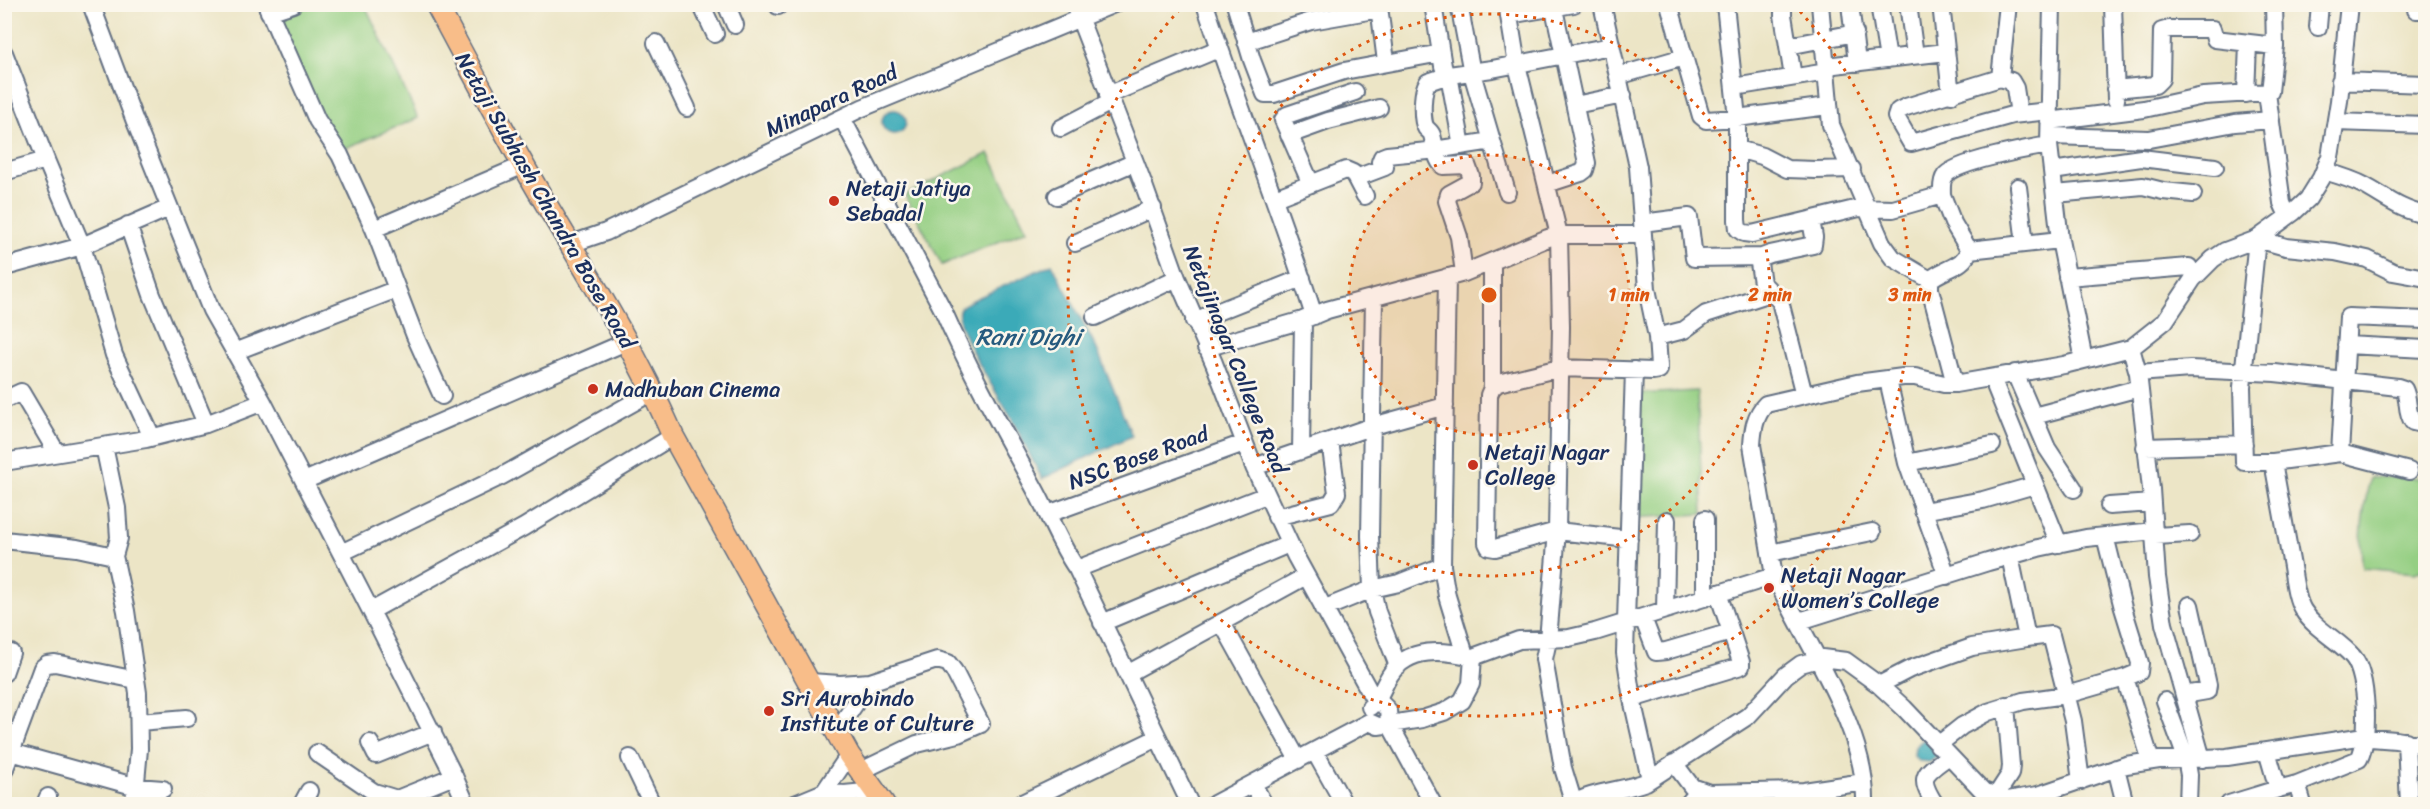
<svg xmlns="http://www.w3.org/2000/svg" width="2430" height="809" font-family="Sriracha,sans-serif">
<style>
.green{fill:#95cf83;stroke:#587f70;stroke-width:1.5}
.water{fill:#3baab8;stroke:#2b6c8b;stroke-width:1.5}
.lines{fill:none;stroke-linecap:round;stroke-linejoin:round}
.minor-casing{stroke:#646f82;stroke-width:20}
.major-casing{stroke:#646f82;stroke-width:24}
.minor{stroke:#fff;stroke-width:16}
.major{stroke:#f8bd89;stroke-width:21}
.ring{fill:none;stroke:#de5710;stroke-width:3;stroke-dasharray:3 6}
.poi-dot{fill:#c8321e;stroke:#fbf7ec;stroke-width:2}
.labels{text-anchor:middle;stroke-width:5;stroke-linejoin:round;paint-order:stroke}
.street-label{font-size:22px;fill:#1b2f5e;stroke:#fbf7ec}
.poi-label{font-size:22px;fill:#1b2f5e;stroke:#fbf7ec;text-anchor:start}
.water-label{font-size:24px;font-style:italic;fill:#265a7e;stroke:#fbf7ec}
.centre{fill:#de5710;stroke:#fbf7ec;stroke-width:3}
.ring-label{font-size:18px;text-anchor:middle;font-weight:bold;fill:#de5710;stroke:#fbf7ec;stroke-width:5;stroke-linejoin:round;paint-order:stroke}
</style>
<rect width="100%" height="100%" fill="#fbf7ec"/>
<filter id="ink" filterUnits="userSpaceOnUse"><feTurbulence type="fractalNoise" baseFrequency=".0167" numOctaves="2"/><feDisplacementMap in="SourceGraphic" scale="12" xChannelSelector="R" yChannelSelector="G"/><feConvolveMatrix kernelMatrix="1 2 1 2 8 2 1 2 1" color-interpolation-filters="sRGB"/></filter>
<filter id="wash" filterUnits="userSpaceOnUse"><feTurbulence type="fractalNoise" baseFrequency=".008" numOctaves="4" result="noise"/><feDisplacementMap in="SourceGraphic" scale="24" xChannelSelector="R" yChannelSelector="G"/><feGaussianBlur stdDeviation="1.35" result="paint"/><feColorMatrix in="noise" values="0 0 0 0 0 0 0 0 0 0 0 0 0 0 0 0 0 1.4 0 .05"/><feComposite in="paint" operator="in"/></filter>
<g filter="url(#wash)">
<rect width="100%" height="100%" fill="#ece5c6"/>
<path class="green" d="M302 5H365L418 118 341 150 323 127 275 15Z
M989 153 1027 230 942 265 905 195Z
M1697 391 1703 514 1630 518 1636 394Z
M2370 477 2424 478 2426 481 2425 568 2415 573 2363 568C2358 537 2364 507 2370 477Z"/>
<path class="water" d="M882 122a12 12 0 1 1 24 0a12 12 0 1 1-24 0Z
M1052 264 1096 347 1132 436 1042 479C1031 458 1021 437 1010 416 1000 398 954 329 959 311 960 305 968 303 973 300Z
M1924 739 1938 750 1937 756 1930 762 1919 761 1914 756 1915 747Z"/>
</g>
<g filter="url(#ink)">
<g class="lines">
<defs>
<path id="minor" d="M91 4 134 119 211 310 263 402 373 615 454 776 466 804
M266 4 317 120 340 155 374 229 415 336 442 396
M701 4 715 34
M726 4 735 25
M777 4 778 6
M1074 4 1142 180 1177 278 1214 363 1254 467 1296 557 1376 703
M1205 4C1239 109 1281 211 1314 316
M1235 4 1252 60 1265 94H1274L1344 71 1441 53
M1433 4 1443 66 1445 72 1449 75 1492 69 1611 46
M1459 4 1472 73 1507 192
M1507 4 1517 65 1559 235 1561 327 1557 531 1548 640 1544 659 1563 768 1574 804
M1602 4 1638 167 1647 289 1657 337 1659 366V370L1653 371 1560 368 1498 383 1492 388 1489 395 1487 543 1489 547 1495 548 1557 531 1629 539
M1669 4 1701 116 1706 120 1737 118 1828 106
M1725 4 1737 118V220L1738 229 1744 233 1752 234 1859 208 1893 209 1942 195C1942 190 1941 181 1945 176 1953 162 2031 148 2049 145
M1783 4V15L1793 77
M1820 4 1831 125 1882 243 1893 258 1930 280
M1850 4 1857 63
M1879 4 1888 59
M1908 4 1915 55
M1941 4 1951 95
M2052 4 2049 145 2060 240 2082 350 2081 358 2077 362
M2113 4 2116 100
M2416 10H2426
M269 12 293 4
M1509 15 1574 4
M2318 27 2320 4
M1246 42 1311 21 1374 10 1380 14 1386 62
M656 43 687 108
M1788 46 1855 33
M4 53 46 160 4 172
M1826 66 1946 52
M1618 76 1684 57
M2000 78 2008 4
M2340 81 2426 84
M1734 87 1827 72
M2115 89 2155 85 2161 79 2162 31 2169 29H2212L2215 39 2275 46
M2267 93 2282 203 2288 216
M2246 94 2248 44
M1108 95 1218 49
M1575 105 1623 95
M2019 114 2015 88 2011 81 2000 78 1906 107 1898 111 1896 117 1911 143 2012 115 2049 111
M842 118 943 310C970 372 1004 432 1036 491 1050 517 1060 545 1077 569L1190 804
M2049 121 2144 109 2203 96 2270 92 2275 46 2274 4
M2336 122 2426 125
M1061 128 1111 102
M1289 135 1328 121 1379 108
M2050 136 2149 139 2235 123 2271 120
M1462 146 1449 75 1428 82C1422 88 1421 120 1426 128 1428 130 1431 132 1432 135 1435 145 1435 158 1443 166L1467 165 1471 176V182L1449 194 1447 201 1459 237 1464 273
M1738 149 1762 156 1787 169 1816 170 1852 169
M46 160 82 246 114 355 152 437
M2052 171 2141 158 2215 167
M2324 171C2338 175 2352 179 2365 186 2385 197 2402 211 2426 215
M1356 178 1385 167 1380 162 1382 157 1387 155 1428 151 1492 141
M1311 184 1283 120 1287 115 1355 92
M1547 184 1581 173 1585 170 1587 163 1553 4
M2018 187 2025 244
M2055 194 2143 186 2163 191 2193 194
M1942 195 1953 223 1969 250 2060 240
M1057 196 1135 162
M1275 198 1346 170 1353 173 1365 196
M1642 223 1689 217 1694 258 1762 257
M128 225 152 295 206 424
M374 229 524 165
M1075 243 1153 208
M571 244 606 232 862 108 1114 4
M5 267 82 246 169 208
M1447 277 1442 566 1447 596 1465 655
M2067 277 2189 267
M1374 297 1370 536 1372 589 1377 612 1398 666
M1095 317 1177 278
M1194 321 1302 278
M1657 337 1684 330 1706 314 1771 293
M2346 345 2426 349
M1206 348 1303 320 1327 310 1464 273 1548 238 1559 235H1642
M2131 348 2138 373 2151 489 2157 577 2164 624 2202 759
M234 352 397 289
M1634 370 1625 653 1632 699 1650 779
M2015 373 2047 448 2074 489
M2138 373 2190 369 2275 373 2398 387 2404 389C2410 401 2405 410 2413 422L2426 425
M1992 378 2059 544
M1888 380 1907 463 1947 576
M1955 384 1930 289V280C1943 268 1964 268 1969 250
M1492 388V262
M1804 395 1780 301 1762 283 1759 263 1762 257 1770 254 1813 245 1814 237 1811 220
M4 400 21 392 57 453
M2034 416 2139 388
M104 446 117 508 119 538 114 556 126 611 138 693 139 749 134 804
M2145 447 2244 444
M1301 451 1303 320
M2340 453 2348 317 2426 320
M4 462 146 439 206 424 263 402
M2273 462 2340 453 2409 471
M1907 463 1992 445
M1254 467 1373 426 1445 406
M304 481 626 342
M2109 506 2152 503
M1923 511 1983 500 2035 485
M1048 514 1244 443
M1276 517 1331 503 1337 493 1330 441
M2154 531 2086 538 2038 548 1988 562 1803 620 1796 618 1774 576 1752 445C1753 429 1755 415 1766 404L1857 383 1903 377H1915L1944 384H1955L2064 365 2131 348 2165 321 2193 279 2213 259 2225 251 2257 239 2294 212 2308 199 2321 178 2330 157 2339 101 2349 4
M2155 536 2190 534
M4 540 77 548 114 556
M341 553 502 476 654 391
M1770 553 1872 532
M2010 556 2027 638 2051 635 2073 721 2081 781
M1077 569 1266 495
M1705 598V519
M1323 609 1372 589 1399 583 1442 566
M1665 610 1667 520
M371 611 524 527 673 436
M1643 618 1656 652 1666 651 1731 632
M1796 618C1825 673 1867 742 1865 804
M1102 623 1289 544
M1222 623 1298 760
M4 673 11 653
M1127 674 1306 576
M2125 678 2151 761
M810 682 840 684 870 682 937 660 948 663 954 671 981 724 958 734 917 744 861 771
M1879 685 1910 669 1972 647 2027 638
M2184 695 2207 691 2208 685 2190 605
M1632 699 1741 666V662L1718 593
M2165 701 2186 758 2189 775 2188 804
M1376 703 1382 704 1388 710 1389 723 1433 804
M1370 707C1380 699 1383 686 1390 675 1408 646 1444 650 1473 657
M139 722 187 718
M1369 722 1378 726 1422 719 1444 712 1462 701 1471 684 1473 657 1519 640 1569 638 1595 632 1774 576
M836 732 870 682
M2406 741 2409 804
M370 743 376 755 433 732
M1938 745 1962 726 1988 712 2023 701 2066 695 2125 678 2139 672 2140 663 2123 608 2105 536
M4 750 137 787 163 789
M2267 751 2278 789 2297 784 2303 804
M1315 752 1344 804
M317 753 374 792 397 799 454 776
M630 758 652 804
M1674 763 1692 787 1709 793 1804 791 1864 782
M2116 768 2125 804
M4 771 42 668 47 664 55 663 136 680
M1253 784 1264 804
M2297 784 2359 759C2370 740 2368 675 2353 657 2339 640 2315 630 2303 610 2295 597 2294 576 2291 561 2285 528 2279 495 2273 462H2244L2242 387 2257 239 2286 247 2335 252 2367 259 2393 272 2426 278
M824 792 844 794 876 791
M1995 797 2010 774 2011 766 2006 705
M45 804 48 797
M302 804 309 791
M795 804 824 792 849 755
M1020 804 1157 738
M1214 804 1369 722
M1573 804C1587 793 1626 790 1646 782L1748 716 1786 675 1801 664 1822 658 1846 661 1879 685 1904 708 1983 791 2008 800 2038 795 2126 765 2159 760 2227 757 2358 737 2396 740 2426 745
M1688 804 1699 791
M1935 804C1917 776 1924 774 1949 756
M2229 804 2278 789"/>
<path id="major" d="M436 4C472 71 507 139 546 204 591 279 638 355 673 436L849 755 884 804"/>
</defs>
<use href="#minor" class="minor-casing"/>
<use href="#major" class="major-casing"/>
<use href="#minor" class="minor"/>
<use href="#major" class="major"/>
</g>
</g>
<circle cx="1489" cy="295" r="140" fill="#de5710" fill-opacity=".12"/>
<g class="ring">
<circle cx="1489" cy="295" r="140"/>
<circle cx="1489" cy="295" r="281"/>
<path d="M1794 5A421 421 0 1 1 1184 5"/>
</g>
<g class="poi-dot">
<circle cx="834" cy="201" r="6"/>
<circle cx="593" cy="389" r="6"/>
<circle cx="1473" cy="465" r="6"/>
<circle cx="1769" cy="588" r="6"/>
<circle cx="769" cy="711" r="6"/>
</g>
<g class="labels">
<g class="street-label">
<text transform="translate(831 100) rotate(-25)" y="8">Minapara Road</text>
<text transform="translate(546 200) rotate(60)" y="8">Netaji Subhash Chandra Bose Road</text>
<text transform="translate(1236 359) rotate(68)" y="8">Netajinagar College Road</text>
<text transform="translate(1138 457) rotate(-20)" y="8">NSC Bose Road</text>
</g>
<g class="poi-label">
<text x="846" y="196">Netaji Jatiya<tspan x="846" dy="25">Sebadal</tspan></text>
<text x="605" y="397">Madhuban Cinema</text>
<text x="1485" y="460">Netaji Nagar<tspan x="1485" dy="25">College</tspan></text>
<text x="1781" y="583">Netaji Nagar<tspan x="1781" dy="25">Women’s College</tspan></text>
<text x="781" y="706">Sri Aurobindo<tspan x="781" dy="25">Institute of Culture</tspan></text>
</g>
<g class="water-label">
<text x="1028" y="345">Rani Dighi</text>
</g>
</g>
<circle cx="1489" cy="295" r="9" class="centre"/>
<g class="ring-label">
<text x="1629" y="301">1 min</text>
<text x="1770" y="301">2 min</text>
<text x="1910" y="301">3 min</text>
</g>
<rect width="2430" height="809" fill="none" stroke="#fbf7ec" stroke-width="24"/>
</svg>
